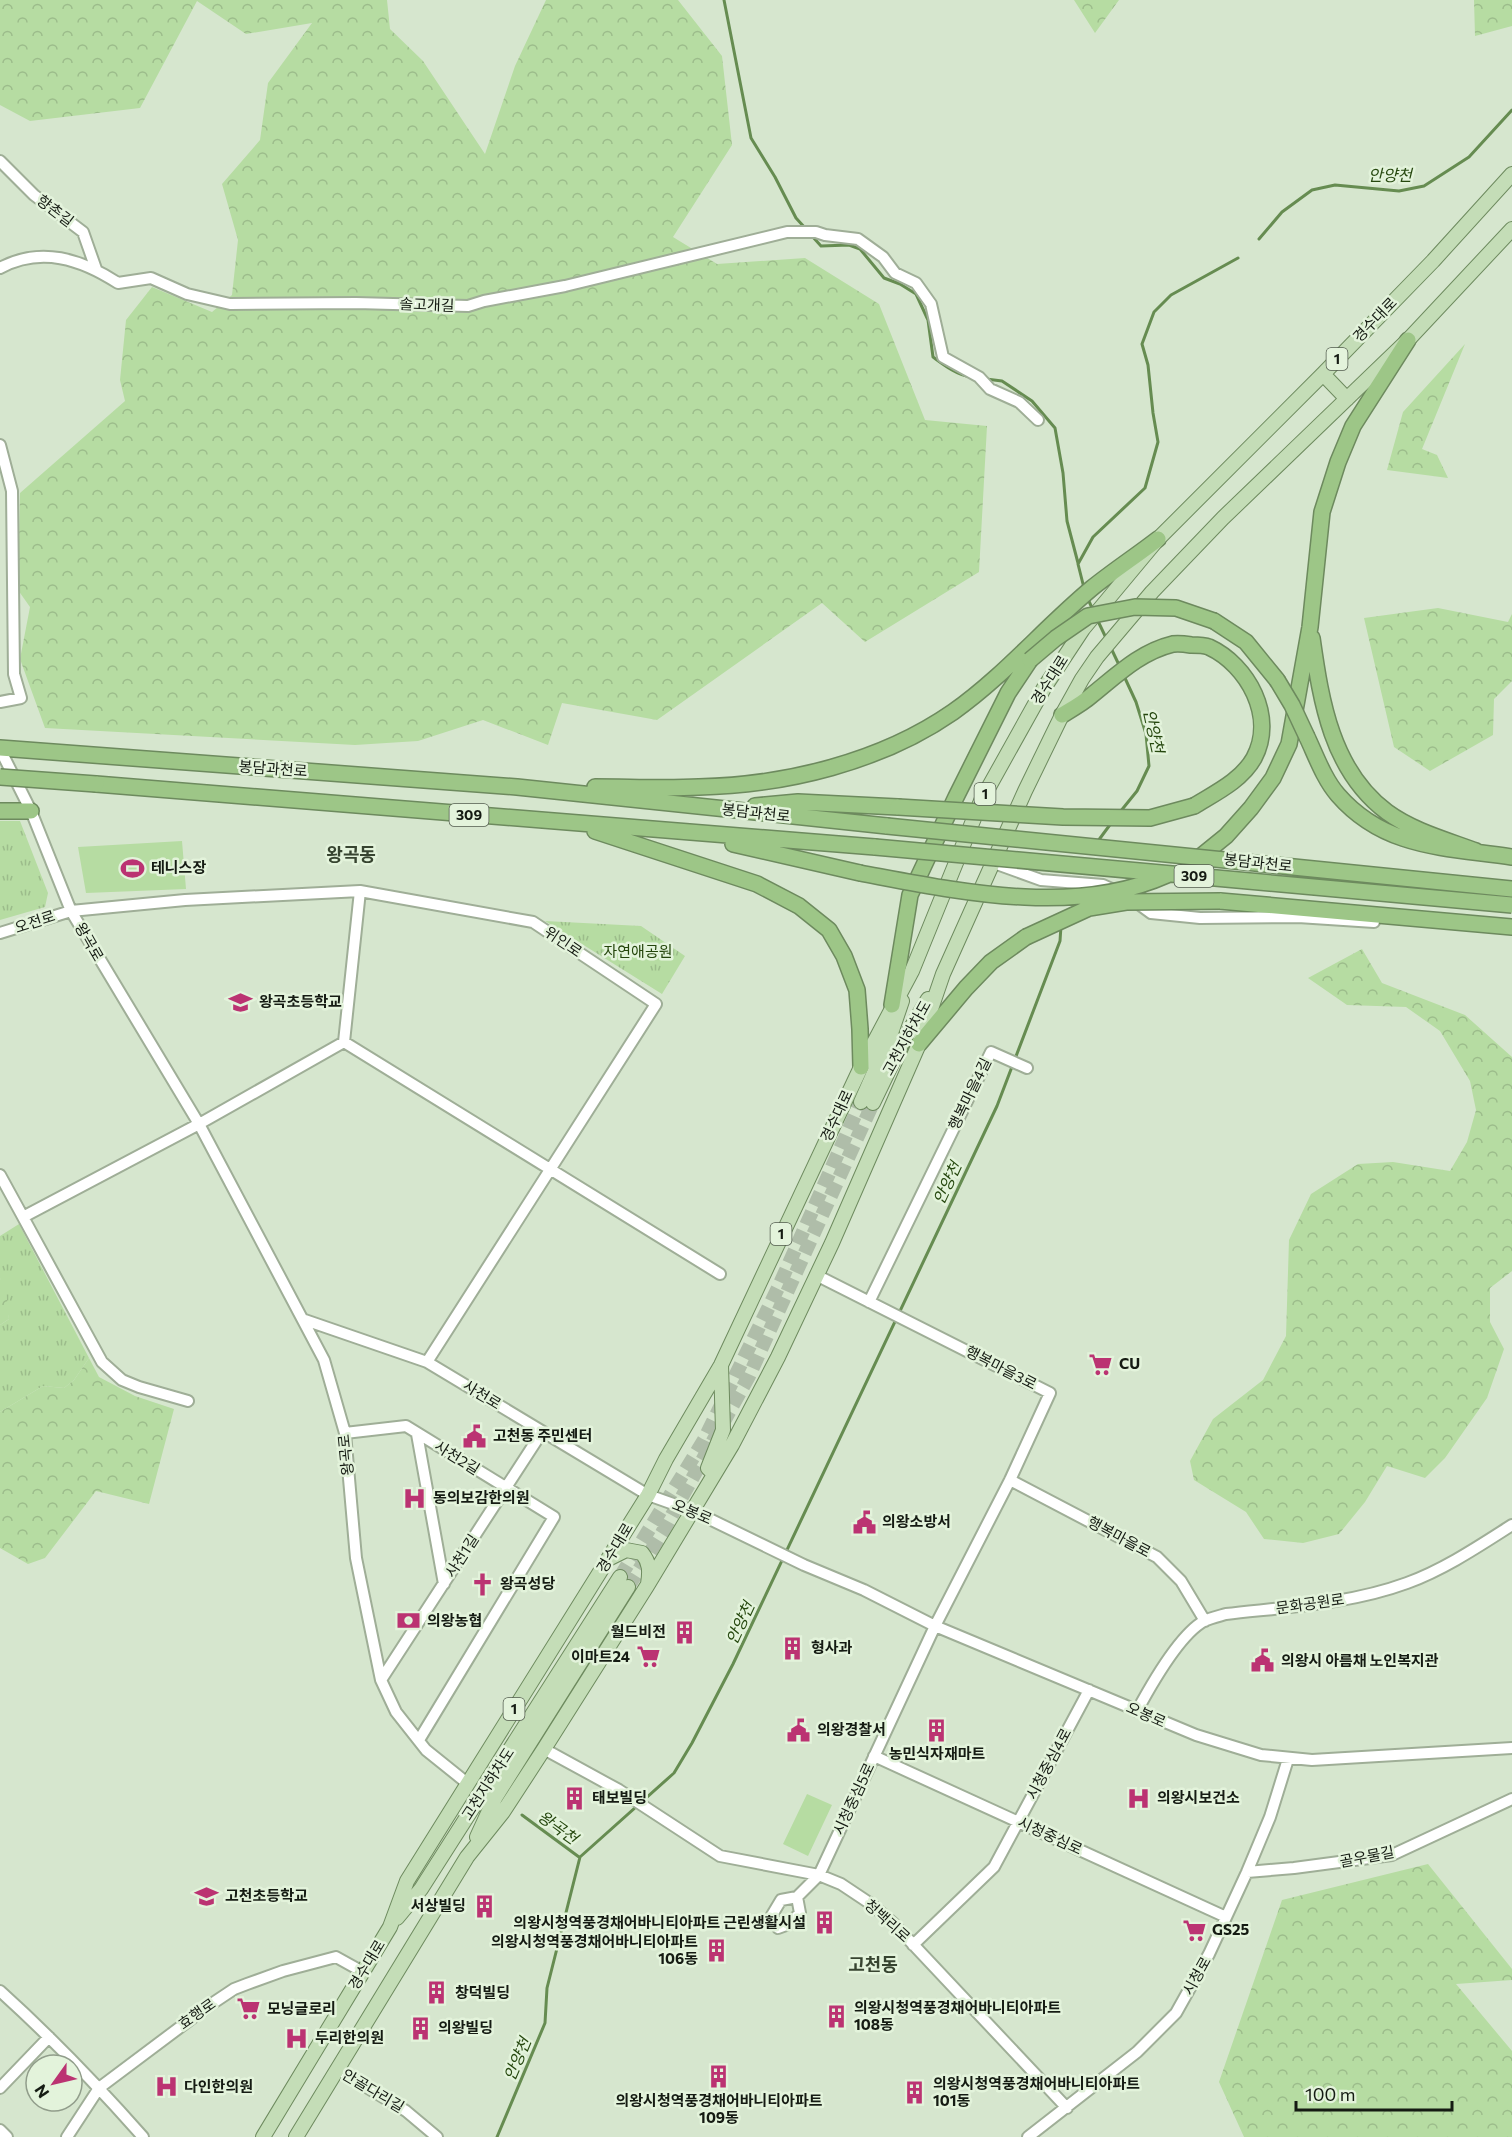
<svg xmlns="http://www.w3.org/2000/svg" width="1512" height="2137" font-family="Commissioner,'Noto Sans KR',sans-serif">
<style>
.grass{fill:url(#grass-tufts)}
.forest{fill:url(#forest-crowns)}
.garden{fill:#b6dca2}
.lines{fill:none;stroke-linecap:round;stroke-linejoin:round}
.stream{stroke:#668c51;stroke-width:3}
.major-tunnel{stroke:#afbda9;stroke-width:14;stroke-dasharray:14 7;stroke-linecap:butt}
.minor-casing{stroke:#9fae97;stroke-width:14}
.major-casing{stroke:#6d8a5e;stroke-width:16}
.highway-casing{stroke:#6d8a5e;stroke-width:18}
.minor{stroke:#fff;stroke-width:10}
.major{stroke:#c4ddb7;stroke-width:14}
.highway{stroke:#9dc687;stroke-width:15}
.highway-bridge-casing{stroke:#6d8a5e;stroke-width:18;stroke-linecap:butt}
.highway-bridge{stroke:#9dc687;stroke-width:15}
.labels{text-anchor:middle;stroke-width:5;stroke-linejoin:round;paint-order:stroke}
.shield{fill:#e3f3db;stroke:#535c4f;stroke-width:1.5}
.shield-label{font-size:14px;font-weight:bold;fill:#151b13}
.street-label{font-size:15px;fill:#151b13;stroke:#e3f3db}
.poi-label{font-size:15px;font-weight:bold;fill:#151b13;stroke:#e3f3db;text-anchor:start}
.park-label{font-size:15px;fill:#24450b;stroke:#e3f3db}
.water-label{font-size:16px;font-style:italic;fill:#26480f;stroke:#e3f3db}
.quarter-label{font-size:18px;font-weight:bold;fill:#374430;stroke:#e3f3db}
</style>
<defs>
<pattern id="grass-tufts" width="24" height="20" patternUnits="userSpaceOnUse" patternTransform="scale(1.5)"><rect width="24" height="20" fill="#b6dca2"/><path d="M3 7l-1-3M5 7V3M7 7l1-3M15 17l-1-3M17 17v-4M19 17l1-3" fill="none" stroke="#9cbc8b"/></pattern>
<pattern id="forest-crowns" width="20" height="18" patternUnits="userSpaceOnUse" patternTransform="scale(1.5)"><rect width="20" height="18" fill="#b6dca2"/><path d="M2 6a3 3 0 1 1 6 0M12 15a3 3 0 1 1 6 0" fill="none" stroke="#9cbc8b"/></pattern>
</defs>
<rect width="100%" height="100%" fill="#d6e6ce"/>
<path class="grass" d="M0 821H20L48 893 45 907 0 920Z
M545 921 641 926 685 956 662 994Z
M19 1224 89 1358 74 1380 64 1388 43 1386 0 1412V1325L9 1319 0 1278V1236Z"/>
<path class="forest" d="M0 0H387L390 29 423 61 485 154 515 66 546 0H678L722 56 732 145 673 237 717 264 805 258 879 304 925 420 987 426 979 572 865 642 822 603 657 720 562 703 548 745 483 720 418 741 355 745 45 728 20 659 30 607 18 590 20 493 125 401 120 380 126 320 152 287 212 312 232 295 238 240 222 184 260 140 268 83 312 23 246 34 197 1 140 108 30 121 0 105Z
M1074 0H1119L1095 33Z
M1474 0H1512V26L1475 36Z
M1465 344 1422 449 1437 455 1448 478 1387 470 1403 412Z
M1438 608 1508 622 1512 614V681L1494 699 1493 735 1430 771 1394 747 1364 618Z
M1362 949 1382 983 1465 1015 1512 1057V1271L1490 1288V1322L1504 1349 1487 1398 1445 1458 1425 1478 1387 1466 1365 1502 1339 1534 1303 1543 1264 1539 1246 1512 1194 1480 1190 1461 1213 1419 1263 1380 1286 1336 1289 1240 1311 1194 1358 1164 1393 1162 1450 1171 1467 1142 1476 1110 1470 1081 1440 1031 1406 1007 1347 1005 1308 978Z
M0 1278 6 1291 9 1319 0 1325Z
M89 1358 99 1377 135 1396 174 1409 149 1504 96 1491 45 1558 28 1564 0 1548V1412L43 1386 64 1388 74 1380Z
M1428 1864 1512 1969V1980L1456 1984 1512 2051V2137H1244L1219 2082 1282 1900Z"/>
<path class="garden" d="M182 841 186 889 86 893 78 847Z
M807 1794 832 1805 808 1856 783 1844Z"/>
<g class="lines">
<path class="stream" d="M724 0 751 138 775 177 796 218 806 229
M812 236 821 246 849 245 860 249 884 278 900 284 916 294 928 320 933 357C944 365 957 375 971 377
M1259 239 1282 212 1312 190 1335 185 1399 191 1424 186 1469 157 1512 110
M986 379 1002 381 1032 401 1055 428 1063 473 1067 521 1078 563
M1084 588 1078 564 1093 537 1145 488 1158 442 1153 413 1148 365 1142 344 1154 312 1171 295 1238 258
M1087 597 1093 610
M1097 619 1107 640
M1110 646 1120 667
M1120 812 1137 791 1149 766 1146 734 1136 702 1124 676
M1098 841 1112 822
M522 1815 579 1857
M497 2137 545 2023 547 1988 580 1857 674 1773 692 1743 733 1664 997 1106 1060 941 1061 926"/>
<path class="major-tunnel" d="M620 1577 704 1440 778 1288 861 1102
M628 1587 662 1533 749 1376 873 1103"/>
<defs>
<path id="minor" d="M0 161 34 195 83 232 96 269
M0 268C41 246 81 259 118 283L151 278 187 294 230 304 356 303 468 306 484 301 565 286 787 232H816L825 235 858 239 883 257 895 273 916 283 931 304 943 357 979 377 990 389 1019 402 1038 420
M0 445 12 491 14 674 21 698 0 702
M0 749 31 811 71 911 199 1124 324 1360 345 1433 356 1558 381 1680 396 1712 426 1750 467 1783
M994 863 1041 880 1103 885 1114 890
M1136 902 1151 913 1200 918 1298 917 1374 922
M0 933 71 911 185 900 360 891 533 922 656 1004 427 1362
M344 1042 360 891
M0 1175 23 1217
M869 1302 991 1052 1027 1068
M305 1320 427 1362 648 1495 693 1511 804 1565 864 1590 935 1626 1196 1735 1261 1755 1312 1760 1512 1748
M188 1401 139 1387 122 1380 102 1362 23 1217 199 1124 344 1042 720 1274
M345 1433 406 1426 554 1517 419 1740
M417 1434 444 1584
M1010 1480 1157 1557 1181 1581 1205 1621
M381 1680 542 1432
M1137 1711C1151 1685 1179 1635 1204 1621 1210 1618 1219 1616 1226 1614 1287 1607 1350 1604 1407 1583 1445 1569 1479 1546 1512 1525
M544 1749 619 1790 720 1856 819 1875 841 1884 871 1904 893 1923 1067 2108
M874 1756 1226 1917
M1247 1872 1294 1868 1392 1855 1512 1799
M797 1897 800 1913 789 1924 778 1928 772 1915 781 1900 797 1897 819 1875 935 1626 1010 1480 1050 1393 816 1275
M913 1945 994 1867 1089 1690
M0 1991C51 2037 98 2086 143 2137
M337 2069 406 2111 437 2137
M0 2088 49 2037
M0 2130 7 2137
M67 2137 99 2088 207 2007 234 1989 247 1984 283 1971 336 1957 363 1972
M1028 2137 1137 2052 1176 2013 1209 1954 1247 1872 1270 1817 1288 1759"/>
<path id="major" d="M1323 374 1347 399
M861 1102 889 1039 902 1001
M873 1103 903 1041 928 999
M719 1466 712 1472 708 1468 723 1430 721 1365
M610 1558 626 1550 642 1553C650 1563 650 1571 648 1584
M477 1837 495 1798 628 1587
M397 1918 421 1889 620 1577
M263 2137 390 1927 407 1881 648 1495 666 1459 721 1365 861 1067 912 971 981 801 1044 688 1083 629 1158 539 1323 374 1433 261 1512 174
M296 2137 467 1857 503 1812 544 1749 647 1586 732 1445 778 1357 832 1243 919 1044 943 974 1025 791 1062 715 1082 679 1097 657 1152 592 1223 518 1408 340 1512 229"/>
<path id="highway" d="M1214 621 1246 642 1277 680
M1312 638C1321 702 1332 771 1387 812 1413 831 1446 840 1476 851
M1062 715C1072 709 1083 703 1092 695 1117 675 1140 652 1173 644 1179 643 1185 644 1191 645 1197 645 1204 645 1209 647 1248 665 1276 717 1254 758 1241 781 1215 793 1194 806
M1307 737C1316 756 1324 779 1338 795 1385 849 1446 847 1512 857
M0 748 517 787 887 826
M96 784 875 847
M595 787C630 787 665 789 699 787 786 785 881 762 953 712 1004 676 1044 628 1092 588 1113 571 1136 556 1158 539
M755 806 798 802 898 807
M0 811H31
M595 831 757 884 799 906 829 930 844 956 857 990 860 1029 861 1067
M733 844 860 873
M1189 866 1226 836 1251 808 1273 778 1289 744 1310 627 1322 512 1338 462 1353 426 1408 340
M1220 901 1512 927
M892 1005 910 895 956 797 1008 693 1030 660
M919 1044 966 988 991 962 1026 937"/>
</defs>
<use href="#minor" class="minor-casing"/>
<use href="#major" class="major-casing"/>
<use href="#highway" class="highway-casing"/>
<use href="#minor" class="minor"/>
<use href="#major" class="major"/>
<use href="#highway" class="highway"/>
<defs>
<path id="highway-bridge" d="M1030 660 1056 638 1088 616 1135 607 1176 608 1214 621
M1277 680 1292 705 1307 737
M0 777 96 784
M898 807 1063 817 1150 818 1194 806
M887 826 1512 889
M875 847 1512 905
M860 873C957 891 1073 917 1167 875
M1026 937 1089 908 1126 902 1220 901"/>
</defs>
<use href="#highway-bridge" class="highway-bridge-casing"/>
<use href="#highway-bridge" class="highway-bridge"/>
</g>
<defs>
<symbol id="stadium-bare" viewBox="-9 -9 18 18"><path d="M0-5a6.5 5 0 1 0 0 10a6.5 5 0 1 0 0-10ZM-3.5-1.8h7v3.6h-7Z" fill="#bb3372" stroke="#e3f3db" stroke-width="2.5" paint-order="stroke"/></symbol>
<symbol id="school-bare" viewBox="-9 -9 18 18"><path d="M0-5L7-2L0 1L-7-2ZM-4 1L0 2.5L4 1V4Q0 6-4 4Z" fill="#bb3372" stroke="#e3f3db" stroke-width="2.5" paint-order="stroke"/></symbol>
<symbol id="supermarket-bare" viewBox="-9 -9 18 18"><path d="M-6-5.5h2.5l.6 2H6L4.5 2H-2.5L-4.4-4H-6ZM-1.5 3.2a1.3 1.3 0 1 0 .1 0ZM3 3.2a1.3 1.3 0 1 0 .1 0Z" fill="#bb3372" stroke="#e3f3db" stroke-width="2.5" paint-order="stroke"/></symbol>
<symbol id="civic-bare" viewBox="-9 -9 18 18"><path d="M-.6-6.5H3V-4.5H.6V-3L4-1V1h2V6H-6V1h2V-1L-.6-3ZM-1.2 2.5V6h2.4V2.5Z" fill="#bb3372" stroke="#e3f3db" stroke-width="2.5" paint-order="stroke"/></symbol>
<symbol id="hospital-bare" viewBox="-9 -9 18 18"><path d="M-5-5h3v3.5h4V-5h3V5h-3V1.5h-4V5h-3Z" fill="#bb3372" stroke="#e3f3db" stroke-width="2.5" paint-order="stroke"/></symbol>
<symbol id="church-bare" viewBox="-9 -9 18 18"><path d="M-1.2-6h2.4v3.5h3.3v2.4h-3.3V6h-2.4V-.1h-3.3v-2.4h3.3Z" fill="#bb3372" stroke="#e3f3db" stroke-width="2.5" paint-order="stroke"/></symbol>
<symbol id="bank-bare" viewBox="-9 -9 18 18"><path d="M-6-4H6V4H-6ZM0-2.3a2.3 2.3 0 1 0 0 4.6a2.3 2.3 0 1 0 0-4.6Z" fill="#bb3372" stroke="#e3f3db" stroke-width="2.5" paint-order="stroke"/></symbol>
<symbol id="building-bare" viewBox="-9 -9 18 18"><path d="M-4-6H4V6H1V3H-1V6H-4ZM-2.5-4.3h1.7v1.8h-1.7ZM.8-4.3h1.7v1.8H.8ZM-2.5-1h1.7V.8h-1.7ZM.8-1h1.7V.8H.8Z" fill="#bb3372" stroke="#e3f3db" stroke-width="2.5" paint-order="stroke"/></symbol>
</defs>
<g fill-rule="evenodd">
<use href="#stadium-bare" x="116" y="852" width="33" height="33"/>
<use href="#school-bare" x="224" y="986" width="33" height="33"/>
<use href="#supermarket-bare" x="1084" y="1348" width="33" height="33"/>
<use href="#civic-bare" x="458" y="1420" width="33" height="33"/>
<use href="#hospital-bare" x="398" y="1482" width="33" height="33"/>
<use href="#civic-bare" x="848" y="1506" width="33" height="33"/>
<use href="#church-bare" x="466" y="1568" width="33" height="33"/>
<use href="#bank-bare" x="392" y="1604" width="33" height="33"/>
<use href="#building-bare" x="668" y="1616" width="33" height="33"/>
<use href="#building-bare" x="776" y="1632" width="33" height="33"/>
<use href="#supermarket-bare" x="632" y="1640" width="33" height="33"/>
<use href="#civic-bare" x="1246" y="1644" width="33" height="33"/>
<use href="#civic-bare" x="782" y="1714" width="33" height="33"/>
<use href="#building-bare" x="920" y="1714" width="33" height="33"/>
<use href="#building-bare" x="558" y="1782" width="33" height="33"/>
<use href="#hospital-bare" x="1122" y="1782" width="33" height="33"/>
<use href="#school-bare" x="190" y="1880" width="33" height="33"/>
<use href="#building-bare" x="468" y="1890" width="33" height="33"/>
<use href="#building-bare" x="808" y="1906" width="33" height="33"/>
<use href="#supermarket-bare" x="1178" y="1914" width="33" height="33"/>
<use href="#building-bare" x="700" y="1934" width="33" height="33"/>
<use href="#building-bare" x="420" y="1976" width="33" height="33"/>
<use href="#supermarket-bare" x="232" y="1992" width="33" height="33"/>
<use href="#building-bare" x="820" y="2000" width="33" height="33"/>
<use href="#building-bare" x="404" y="2012" width="33" height="33"/>
<use href="#hospital-bare" x="280" y="2022" width="33" height="33"/>
<use href="#building-bare" x="702" y="2060" width="33" height="33"/>
<use href="#hospital-bare" x="150" y="2070" width="33" height="33"/>
<use href="#building-bare" x="898" y="2076" width="33" height="33"/>
</g>
<g class="labels">
<g class="shield">
<rect x="1326.5" y="348" width="21" height="22" rx="4.5"/>
<rect x="974.5" y="783" width="21" height="22" rx="4.5"/>
<rect x="449.5" y="804" width="39" height="22" rx="4.5"/>
<rect x="1174.5" y="865" width="39" height="22" rx="4.5"/>
<rect x="770.5" y="1223" width="21" height="22" rx="4.5"/>
<rect x="503.5" y="1698" width="21" height="22" rx="4.5"/>
</g>
<g class="shield-label">
<text x="1337" y="364">1</text>
<text x="985" y="799">1</text>
<text x="469" y="820">309</text>
<text x="1194" y="881">309</text>
<text x="781" y="1239">1</text>
<text x="514" y="1714">1</text>
</g>
<g class="street-label">
<text transform="translate(55 211) rotate(37)" y="5">향촌길</text>
<text transform="translate(427 305) rotate(2)" y="5">솔고개길</text>
<text transform="translate(1375 320) rotate(-46)" y="5">경수대로</text>
<text transform="translate(1050 680) rotate(-58)" y="5">경수대로</text>
<text transform="translate(273 769) rotate(4)" y="5">봉담과천로</text>
<text transform="translate(756 813) rotate(6)" y="5">봉담과천로</text>
<text transform="translate(1258 863) rotate(6)" y="5">봉담과천로</text>
<text transform="translate(35 922) rotate(-18)" y="5">오전로</text>
<text transform="translate(89 942) rotate(60)" y="5">왕곡로</text>
<text transform="translate(563 942) rotate(34)" y="5">위인로</text>
<text transform="translate(907 1038) rotate(-61)" y="5">고천지하차도</text>
<text transform="translate(970 1094) rotate(-64)" y="5">행복마을4길</text>
<text transform="translate(837 1116) rotate(-65)" y="5">경수대로</text>
<text transform="translate(1001 1368) rotate(27)" y="5">행복마을3로</text>
<text transform="translate(482 1395) rotate(31)" y="5">사천로</text>
<text transform="translate(346 1455) rotate(-96)" y="5">왕곡로</text>
<text transform="translate(457 1458) rotate(32)" y="5">사천2길</text>
<text transform="translate(692 1512) rotate(23)" y="5">오봉로</text>
<text transform="translate(1119 1537) rotate(28)" y="5">행복마을로</text>
<text transform="translate(615 1548) rotate(-59)" y="5">경수대로</text>
<text transform="translate(462 1556) rotate(-57)" y="5">사천1길</text>
<text transform="translate(1310 1604) rotate(-8)" y="5">문화공원로</text>
<text transform="translate(1146 1715) rotate(24)" y="5">오봉로</text>
<text transform="translate(1049 1764) rotate(-62)" y="5">시청중심4로</text>
<text transform="translate(488 1784) rotate(-57)" y="5">고천지하차도</text>
<text transform="translate(854 1799) rotate(-65)" y="5">시청중심5로</text>
<text transform="translate(1050 1836) rotate(25)" y="5">시청중심로</text>
<text transform="translate(1367 1857) rotate(-11)" y="5">골우물길</text>
<text transform="translate(887 1921) rotate(42)" y="5">청백리로</text>
<text transform="translate(367 1965) rotate(-59)" y="5">경수대로</text>
<text transform="translate(1197 1976) rotate(-61)" y="5">시청로</text>
<text transform="translate(197 2014) rotate(-35)" y="5">효행로</text>
<text transform="translate(373 2091) rotate(31)" y="5">안골다리길</text>
</g>
<g class="poi-label">
<text x="151" y="873">테니스장</text>
<text x="259" y="1007">왕곡초등학교</text>
<text x="1119" y="1369">CU</text>
<text x="493" y="1441">고천동 주민센터</text>
<text x="433" y="1503">동의보감한의원</text>
<text x="882" y="1527">의왕소방서</text>
<text x="500" y="1589">왕곡성당</text>
<text x="427" y="1626">의왕농협</text>
<text x="666" y="1637" text-anchor="end">월드비전</text>
<text x="811" y="1653">형사과</text>
<text x="630" y="1662" text-anchor="end">이마트24</text>
<text x="1281" y="1666">의왕시 아름채 노인복지관</text>
<text x="817" y="1735">의왕경찰서</text>
<text x="937" y="1759" text-anchor="middle">농민식자재마트</text>
<text x="592" y="1803">태보빌딩</text>
<text x="1157" y="1803">의왕시보건소</text>
<text x="225" y="1901">고천초등학교</text>
<text x="466" y="1911" text-anchor="end">서상빌딩</text>
<text x="806" y="1928" text-anchor="end">의왕시청역풍경채어바니티아파트 근린생활시설</text>
<text x="1212" y="1935">GS25</text>
<text x="698" y="1947" text-anchor="end">의왕시청역풍경채어바니티아파트<tspan x="698" dy="17">106동</tspan></text>
<text x="455" y="1998">창덕빌딩</text>
<text x="854" y="2013">의왕시청역풍경채어바니티아파트<tspan x="854" dy="17">108동</tspan></text>
<text x="267" y="2014">모닝글로리</text>
<text x="438" y="2033">의왕빌딩</text>
<text x="315" y="2043">두리한의원</text>
<text x="933" y="2089">의왕시청역풍경채어바니티아파트<tspan x="933" dy="17">101동</tspan></text>
<text x="184" y="2092">다인한의원</text>
<text x="719" y="2106" text-anchor="middle">의왕시청역풍경채어바니티아파트<tspan x="719" dy="17">109동</tspan></text>
</g>
<g class="park-label">
<text x="638" y="957">자연애공원</text>
</g>
<g class="water-label">
<text x="1390" y="181">안양천</text>
<text transform="translate(1154 731) rotate(78)" y="6">안양천</text>
<text transform="translate(947 1183) rotate(-65)" y="6">안양천</text>
<text transform="translate(740 1623) rotate(-65)" y="6">안양천</text>
<text transform="translate(558 1827) rotate(36)" y="6">왕곡천</text>
<text transform="translate(517 2059) rotate(-67)" y="6">안양천</text>
</g>
<g class="quarter-label">
<text x="351" y="861">왕곡동</text>
<text x="873" y="1971">고천동</text>
</g>
</g>
<g transform="translate(54 2083) rotate(236)"><circle r="28" fill="#e3f3db" stroke="#919d8b" stroke-width="1.5"/>
<path d="M0-4.5L10 22L0 15L-10 22Z" fill="#bb3372"/>
<text y="-9" font-size="16" font-weight="bold" text-anchor="middle" fill="#151b13">N</text>
</g>
<path d="M1296 2101v9h156v-9" fill="none" stroke="#151b13" stroke-width="3"/>
<text x="1305" y="2101" font-size="18" fill="#151b13" stroke="#e3f3db" stroke-width="4.5" paint-order="stroke">100 m</text>
</svg>
